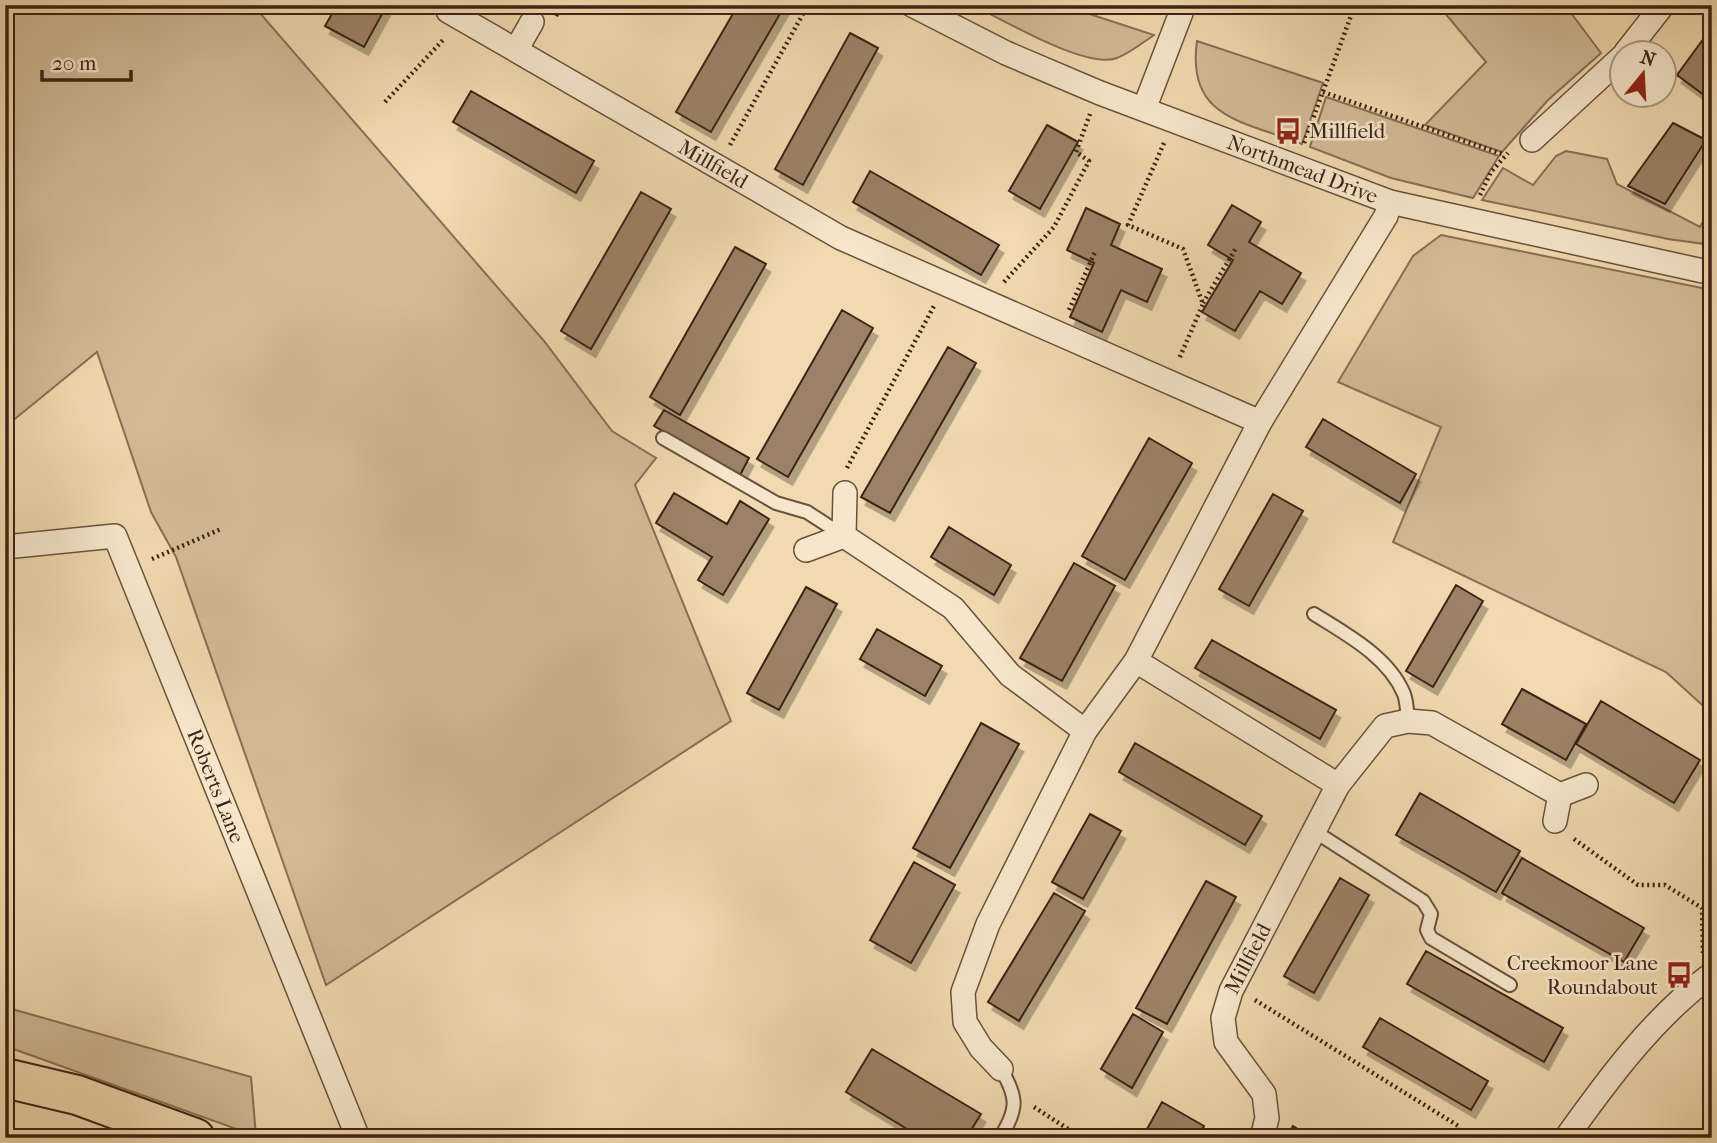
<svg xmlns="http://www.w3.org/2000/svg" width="1717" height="1143" font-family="'IM FELL French Canon',serif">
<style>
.green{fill:#d2bb96;stroke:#886f56;stroke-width:2}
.building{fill:#9b8266;stroke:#3d2315;stroke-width:2;filter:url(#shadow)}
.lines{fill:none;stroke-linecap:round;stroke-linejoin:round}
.lane-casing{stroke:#6a513c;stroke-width:16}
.street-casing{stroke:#6a513c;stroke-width:26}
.highway-casing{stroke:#3d2315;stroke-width:42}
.path{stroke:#3d2315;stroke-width:4.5;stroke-dasharray:2 3.5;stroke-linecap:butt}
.lane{stroke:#f6e7cc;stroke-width:12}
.street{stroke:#f6e7cc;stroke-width:23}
.highway{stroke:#f1dab0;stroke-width:38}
.labels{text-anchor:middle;stroke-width:5;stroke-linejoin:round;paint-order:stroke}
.poi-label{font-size:21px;fill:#3d2315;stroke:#f6e7cc;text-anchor:start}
.street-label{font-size:21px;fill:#3d2315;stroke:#f6e7cc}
</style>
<defs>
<filter id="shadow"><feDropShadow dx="4.5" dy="8" stdDeviation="0" flood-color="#0004"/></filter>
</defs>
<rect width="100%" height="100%" fill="#f1dab0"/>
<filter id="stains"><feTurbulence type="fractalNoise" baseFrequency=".00286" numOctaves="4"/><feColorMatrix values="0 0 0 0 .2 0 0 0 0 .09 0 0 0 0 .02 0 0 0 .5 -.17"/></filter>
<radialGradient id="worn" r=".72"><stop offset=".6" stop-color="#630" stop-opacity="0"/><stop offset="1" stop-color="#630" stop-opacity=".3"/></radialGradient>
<path class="green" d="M5 5H253L544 341 612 431 656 458 635 485 731 721 326 985 176 557 151 512 97 352 5 427Z
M973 5H1062L1154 35C1142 43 1130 53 1117 58 1087 70 1003 20 973 5Z
M1438 5H1565L1601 53 1548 100 1502 152 1425 125 1486 62Z
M1197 41 1323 83 1302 144C1244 121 1186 119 1197 41Z
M1326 97 1499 156 1473 198 1391 178 1310 147Z
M1566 151 1607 159 1617 184 1700 227 1712 207V245L1668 239 1482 200 1503 168 1533 185 1556 156Z
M1441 235 1712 290V714L1666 672 1393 542 1441 427 1338 382 1413 256Z
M5 1007 251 1077 256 1136 5 1046Z"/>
<path class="building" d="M337 5H387L364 47 325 26Z
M738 5 784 7 711 132 676 112Z
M1712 27V101L1677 75Z
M850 33 878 48 803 185 775 169Z
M471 91 594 161 576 193 453 122Z
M1673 123 1706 140 1665 204 1628 186Z
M1047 125 1078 142 1040 209 1009 191Z
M870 171 999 245 981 275 853 202Z
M641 192 671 209 591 349 561 331Z
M1232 205 1261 222 1249 242 1301 273 1282 304 1260 291 1235 331 1202 312 1233 260 1208 245Z
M1086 208 1120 224 1111 245 1162 269 1147 302 1121 290 1102 332 1070 317 1094 263 1067 250Z
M735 247 766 264 680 415 650 397Z
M842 310 873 328 788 477 757 459Z
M948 347 976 363 890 513 861 497Z
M664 410 749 458 740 475 654 426Z
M1323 419 1416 474 1400 503 1306 447Z
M1149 438 1192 463 1125 580 1082 556Z
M674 493 727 524 740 501 769 519 723 595 698 580 712 557 656 523Z
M1273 494 1303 511 1249 606 1219 589Z
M949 527 1011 565 994 595 931 557Z
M1074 563 1115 586 1062 681 1020 658Z
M1456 585 1483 601 1433 687 1406 671Z
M806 587 837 604 779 710 747 693Z
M877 629 942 666 925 696 860 659Z
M1212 640 1336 710 1320 739 1195 668Z
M1522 689 1586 724 1566 760 1502 724Z
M1601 701 1700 760 1674 803 1576 744Z
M981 723 1019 744 950 868 913 848Z
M1135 743 1262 816 1245 845 1119 772Z
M1420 793 1520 851 1496 892 1396 835Z
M1090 814 1121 831 1083 899 1052 882Z
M1522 858 1644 928 1624 962 1502 893Z
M914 862 955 885 911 963 870 940Z
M1340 878 1369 895 1314 993 1284 976Z
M1206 881 1236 897 1167 1024 1136 1008Z
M1054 893 1085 911 1019 1021 988 1002Z
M1426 951 1563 1028 1544 1062 1407 984Z
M1133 1014 1163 1032 1132 1088 1101 1069Z
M1380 1018 1488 1081 1471 1110 1363 1047Z
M872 1049 981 1114 966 1138H922L846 1092Z
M1162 1102 1204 1126 1197 1138H1142Z
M1293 1126 1313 1138H1287Z"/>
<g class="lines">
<defs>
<path id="lane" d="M663 438 776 503 807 512 844 536
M1314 614C1346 634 1389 657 1404 694 1407 702 1407 713 1408 721
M1314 831 1423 901 1431 914 1427 930 1431 938 1510 985
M1000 1138C1018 1109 1018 1098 1001 1069"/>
<g id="street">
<path id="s1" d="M451 5 448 11 841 238 1260 422"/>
<path id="s2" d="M912 5 1006 53 1100 93 1390 202 1712 273"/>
<path d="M516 50 532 22"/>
<path d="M1626 52 1663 5"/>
<path d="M1144 109 1184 5"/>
<path d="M1532 140 1622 57"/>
<path d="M845 493 844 536 953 608 1010 675 1085 731"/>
<path id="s3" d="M5 547 115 536 358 1138"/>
<path d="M806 550 844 536"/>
<path d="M1136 661 1338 785"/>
<path d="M1555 821 1560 795"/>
<path d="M1001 1069 981 1048 965 1022 963 992 988 924 1085 731 1136 661 1260 422 1386 216 1390 202"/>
<path id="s4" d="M1262 1138 1267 1118 1264 1094 1226 1042 1223 1018 1231 991 1338 785 1385 726 1408 721 1432 723 1560 795 1586 785"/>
<path d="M1566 1138C1608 1079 1653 1018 1712 974"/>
</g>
<path id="highway" d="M5 1078 77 1095 195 1138"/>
</defs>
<use href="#lane" class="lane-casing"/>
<use href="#street" class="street-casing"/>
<use href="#highway" class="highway-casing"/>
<path class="path" d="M556 16 562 5
M1323 92 1505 155
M385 102 445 38
M1164 143 1128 225 1183 249 1203 304 1179 359
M1304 143 1355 5
M730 145 808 5
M1480 195 1491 172 1508 153
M1004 282 1054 227 1089 161 1076 152 1090 114
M1203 303 1236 248
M1069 310 1095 252
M847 468 934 306
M152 559 221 529
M1574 839 1638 885H1665L1702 908 1703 953
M1255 1000 1460 1127 1459 1138
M1034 1107 1082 1138"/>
<use href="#lane" class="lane"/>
<use href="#street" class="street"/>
<use href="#highway" class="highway"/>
</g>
<defs>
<symbol id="bus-bare" viewBox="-9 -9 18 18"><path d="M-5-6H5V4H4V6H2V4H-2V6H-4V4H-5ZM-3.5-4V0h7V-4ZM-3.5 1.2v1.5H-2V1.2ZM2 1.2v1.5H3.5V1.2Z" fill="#8f2418" stroke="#f6e7cc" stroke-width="2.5" paint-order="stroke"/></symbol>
</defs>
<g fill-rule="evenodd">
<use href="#bus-bare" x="1269" y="112" width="38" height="38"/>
<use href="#bus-bare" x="1660" y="956" width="38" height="38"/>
</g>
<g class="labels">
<g class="poi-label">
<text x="1309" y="138">Millfield</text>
<text x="1658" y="970" text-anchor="end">Creekmoor Lane<tspan x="1658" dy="24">Roundabout</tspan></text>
</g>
<g class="street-label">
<text dy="7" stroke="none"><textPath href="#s1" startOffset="313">Millfield</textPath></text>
<text dy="7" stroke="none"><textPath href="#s2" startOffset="424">Northmead Drive</textPath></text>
<text dy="7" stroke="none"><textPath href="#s3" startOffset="380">Roberts Lane</textPath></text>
<text dy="7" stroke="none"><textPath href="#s4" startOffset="198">Millfield</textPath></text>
</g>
</g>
<rect width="1717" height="1143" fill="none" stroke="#f1dab0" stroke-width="28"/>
<rect x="7" y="7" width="1703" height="1129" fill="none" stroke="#3d2315" stroke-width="3.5"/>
<rect x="14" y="14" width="1689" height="1115" fill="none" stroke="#3d2315" stroke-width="2"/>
<g transform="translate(1643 74) rotate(18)"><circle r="33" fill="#f6e7cc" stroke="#ac9983" stroke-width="2"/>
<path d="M0-5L12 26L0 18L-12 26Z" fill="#8f2418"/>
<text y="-10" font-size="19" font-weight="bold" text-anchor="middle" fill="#3d2315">N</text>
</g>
<path d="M42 70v10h89v-10" fill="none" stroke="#3d2315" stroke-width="3.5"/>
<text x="52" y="70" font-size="21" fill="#3d2315" stroke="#f6e7cc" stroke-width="5" paint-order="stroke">20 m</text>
<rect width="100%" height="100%" filter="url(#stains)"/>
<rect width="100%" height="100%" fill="url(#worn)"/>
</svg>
